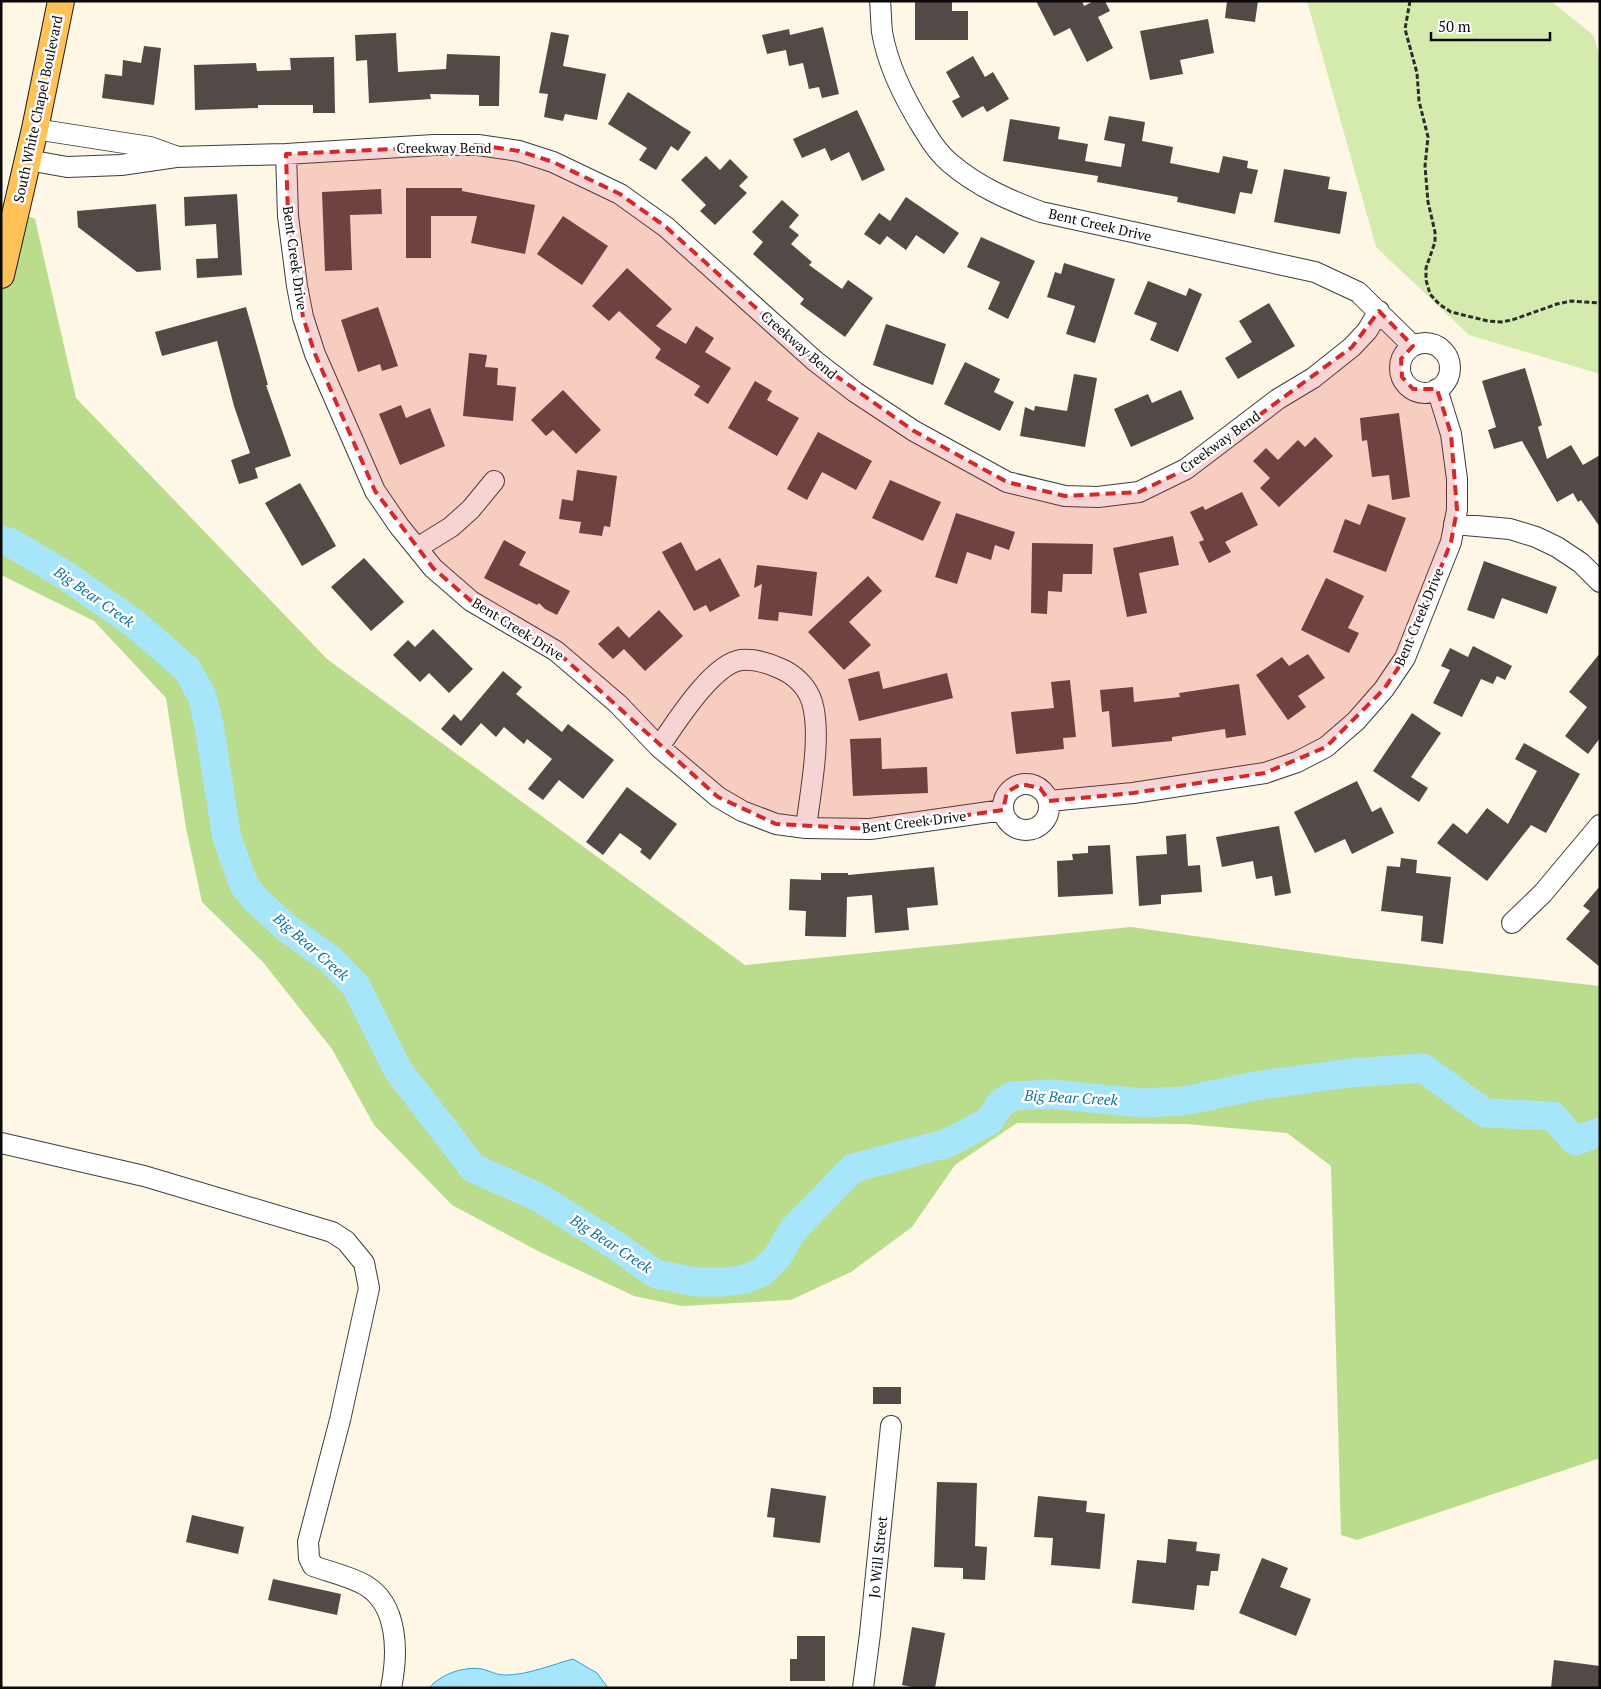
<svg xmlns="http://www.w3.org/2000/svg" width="1601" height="1689" font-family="'PT Serif',serif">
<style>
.green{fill:#d5ebae}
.forest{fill:#badd8d}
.water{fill:#a7e5fa;stroke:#2aa6d6}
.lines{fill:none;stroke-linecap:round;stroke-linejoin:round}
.river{stroke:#a7e5fa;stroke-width:29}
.building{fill:#534946}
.minor-casing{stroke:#3d3d3d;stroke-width:22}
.major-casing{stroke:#1b1b1b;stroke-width:28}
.path{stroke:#2c2c2c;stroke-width:3;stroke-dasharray:5 2.5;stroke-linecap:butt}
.minor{stroke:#fff;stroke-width:20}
.major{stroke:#ffc256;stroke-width:26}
.marked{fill:#d62828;fill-opacity:0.2;stroke:#d62828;stroke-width:4;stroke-dasharray:10 6;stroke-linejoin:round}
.labels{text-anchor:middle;stroke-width:5;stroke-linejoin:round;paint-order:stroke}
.street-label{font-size:14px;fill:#0a0a0a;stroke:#fff}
.water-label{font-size:15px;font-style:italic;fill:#0d73a1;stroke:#fff}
</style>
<rect width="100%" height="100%" fill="#fff7e6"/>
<path class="green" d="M1307 1H1551L1593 35 1600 57V374L1469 335 1376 247Z"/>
<path class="forest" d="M1 204 35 219 76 398 327 659 745 965 1131 927 1350 958 1600 986V1458L1357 1540 1341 1535 1331 1166 1287 1133 1187 1124 1017 1123 955 1165 912 1227 851 1272 791 1300 682 1306 634 1296 540 1252 452 1205 374 1125 332 1049 262 961 202 902 186 828 166 698 94 621 1 575Z"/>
<path class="water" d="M573 1659 597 1673 608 1688H429C441 1674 464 1666 482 1669 490 1671 497 1675 505 1675 528 1675 551 1665 573 1659Z"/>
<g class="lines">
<path class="river" d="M1 540 11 543 65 575 135 624 187 669 202 696 209 725 227 838 244 885 255 899 288 929 330 959 356 986 398 1070 473 1168 538 1197 615 1245 656 1274 696 1282H724L745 1279 762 1272 778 1256 792 1231 853 1168 948 1143 989 1121 1001 1103 1013 1096 1051 1094 1142 1103 1184 1101 1255 1086 1349 1073 1423 1068 1485 1113 1553 1116 1575 1141 1600 1132"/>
</g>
<path class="building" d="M915 1H952V11H968V40H915Z
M1036 1H1082L1084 6 1094 1H1105L1110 11 1098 17 1113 48 1087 62 1070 28 1054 36Z
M1227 1H1258L1255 22 1225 18Z
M1208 19 1214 53 1180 60 1183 74 1150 80 1140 31Z
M823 27 839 94 822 98 819 87 809 89 803 63 789 66 786 50 767 54 762 35 789 29 790 35Z
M551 32 569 35 563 66 606 74 597 120 565 114 563 121 544 117 548 94 539 93Z
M396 33 398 72 446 69 447 54 500 56 499 106H479V95L430 94 431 99 369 103 367 60 356 61 355 35Z
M144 46 161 48 154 105 102 98 105 74 122 76 123 60 141 63Z
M973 56 985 77 993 72 1009 99 987 112 983 106 962 118 952 101 960 97 946 72Z
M334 57 335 113H313V105H258V108L195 110 194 65 256 63 257 71 291 70 290 58Z
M628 92 691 132 678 151 671 146 656 170 639 160 647 148 608 124Z
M857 110 885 170 862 181 849 152 831 161 825 148 802 158 793 139Z
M1109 116 1145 122 1142 141 1173 147 1170 163 1219 173 1223 156 1248 161 1247 168 1258 170 1252 194 1240 192 1235 214 1177 202 1178 197 1097 182 1098 176 1003 161 1010 119 1060 127 1058 139 1088 144 1085 161 1121 167 1125 144 1104 140Z
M706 156 720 170 730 159 748 177 739 186 747 193 715 225 700 211 706 205 681 180Z
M1284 169 1330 177 1328 189 1347 192 1340 234 1274 222Z
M406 188H462V191L535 205 525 254 471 243 477 216H431V258H406Z
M381 189 382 214 350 215 352 270 325 271 322 192Z
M237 194 242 275 197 278 196 259 218 258 216 224 185 226 184 197Z
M906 197 959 233 944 254 916 235 906 250 887 236 880 245 864 234 879 213 890 221Z
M782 200 799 215 789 227 799 235 791 244 812 262 809 265 842 289 848 280 873 298 845 337 800 304 804 299 753 254 763 242 752 232Z
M156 204 161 270 137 272 78 227 77 211Z
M563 216 608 246 582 285 537 254Z
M981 237 1035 261 1008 319 988 309 1000 282 967 267Z
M1064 263 1115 279 1095 343 1066 334 1075 306 1047 297 1055 272 1061 274Z
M627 268 672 309 656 326 686 344 696 326 714 338 705 352 731 368 708 404 694 395 700 386 655 358 661 349 619 311 609 321 592 306Z
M1148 281 1186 296 1189 288 1202 294 1178 352 1150 340 1157 323 1134 314Z
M1269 303 1295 346 1238 379 1225 358 1252 342 1239 321Z
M246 307 268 385H266L291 456 255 468 258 478 239 484 231 460 250 453 234 406 217 341 162 356 155 332Z
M378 307 398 366 382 371 380 364 358 372 341 320Z
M886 324 946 344 933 385 873 365Z
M469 353 487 355 485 367 498 368 497 385 516 387 513 421 463 416Z
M965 362 1000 379 994 392 1014 402 1000 431 944 404Z
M1525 368 1542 425 1538 427 1547 459 1571 445 1583 465 1600 455V527L1581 500 1578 502 1573 493 1557 502 1522 441 1494 449 1488 430 1496 427 1482 381Z
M1074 374 1097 378 1085 447 1020 436 1025 407 1034 411 1035 406 1067 411Z
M755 381 772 391 767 400 799 418 777 456 728 428Z
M563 390 601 430 576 454 553 430 546 436 531 420Z
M1181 390 1194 419 1131 447 1114 409 1148 394 1152 403Z
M401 405 406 418 430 408 445 446 400 465 379 414Z
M1399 413 1410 497 1392 500 1389 475 1372 477 1367 440 1362 441 1360 418Z
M818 432 872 461 856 490 822 472 807 500 787 489Z
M1315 437 1333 456 1279 507 1260 488 1270 478 1253 461 1266 448 1278 460 1298 440 1305 447Z
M577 470 617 476 610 527 604 526 602 536 579 533 581 522 559 519 562 499 573 501Z
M890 480 941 502 923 541 872 518Z
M300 483 336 546 302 566 265 503Z
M1242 492 1258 525 1225 542 1231 552 1209 563 1199 542 1204 540 1190 512 1203 506 1205 510Z
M1368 504 1406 518 1386 572 1333 552 1345 519 1360 525Z
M956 513 1015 532 1009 550 995 545 991 560 967 552 957 584 935 577Z
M1173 536 1179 565 1139 573 1147 613 1127 617 1113 548Z
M504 540 526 552 519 565 570 591 557 615 545 609 539 603 537 605 484 578Z
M681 542 696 571 720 558 740 596 710 612 706 605 694 611 662 552Z
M1032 543 1093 544 1092 574H1063L1062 592 1048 591 1047 614 1031 613Z
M364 558 404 602 371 631 331 587Z
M1484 561 1557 587 1547 614 1502 598 1494 619 1467 610Z
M757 565 817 572 812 616 779 612 778 621 758 619 762 584 754 588Z
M868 576 882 591 849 622 871 645 844 670 808 632Z
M1326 578 1364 596 1348 628 1359 633 1349 653 1301 630Z
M659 610 683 636 645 671 624 649 613 659 598 644 618 626 629 638Z
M433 629 473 669 449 693 429 673 420 682 393 655 408 640 415 647Z
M1473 646 1512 666 1505 680 1497 676 1493 684 1481 679 1462 717 1433 703 1450 670 1441 666 1450 648 1468 657Z
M1600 653V738L1588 754 1565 736 1587 707 1569 692Z
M1308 654 1325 678 1298 696 1306 707 1288 720 1256 675 1282 657 1289 666Z
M503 671 522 687 516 694 562 732 568 724 614 760 583 799 559 780 543 800 528 789 552 759 527 739 524 744 504 727 496 737 481 723 461 746 441 729 454 714 461 721Z
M879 671 883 689 947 673 953 698 859 721 848 679Z
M1070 680 1076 737 1063 738 1064 749 1016 754 1011 712 1054 708 1051 682Z
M1239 684 1246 735 1226 738 1225 729 1172 737V741L1112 747 1109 711 1102 712 1100 690 1133 687 1134 702 1180 697 1179 693Z
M1412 713 1441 733 1411 777 1428 788 1419 802 1373 771Z
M881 738 882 769 927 767 928 793 853 796 850 739Z
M1524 743 1580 774 1546 833 1531 825 1487 881 1437 843 1453 823 1467 834 1487 808 1508 824 1537 771 1515 759Z
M1357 781 1372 812 1381 807 1394 833 1352 854 1345 839 1315 853 1294 812Z
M627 787 677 824 650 860 640 852 642 849 620 833 603 855 586 842Z
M1279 826 1291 893 1275 896 1272 876 1256 879 1253 861 1222 867 1216 837Z
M1186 834 1188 866 1200 865 1202 892 1161 895V904L1139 906 1136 856 1167 854 1166 836Z
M1110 845 1113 894 1058 897 1057 861 1073 860 1072 854 1088 853V846Z
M1401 858 1417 860 1416 873 1451 877 1443 944 1421 941 1423 916 1381 911 1387 866 1400 867Z
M934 867 938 905 907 908 909 930 875 933 872 895 847 897 846 937 805 936 806 911 789 910 790 879 821 880V873H848V875Z
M1600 886V967L1566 939 1590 911 1583 906Z
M873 1387H901V1404H873Z
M937 1482 977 1483 975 1546 987 1547 985 1580 963 1579V1568L934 1567Z
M771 1488 826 1496 820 1543 773 1537 775 1518 767 1517Z
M1038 1496 1087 1501 1086 1512 1105 1514 1100 1569 1051 1565 1053 1538 1034 1537Z
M192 1515 244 1527 238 1554 186 1542Z
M1168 1539 1197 1542 1196 1551 1220 1554 1218 1571H1211L1209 1586 1197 1585 1194 1610 1132 1603 1137 1560 1166 1563Z
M1262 1558 1288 1568 1280 1587 1311 1599 1296 1636 1239 1613Z
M273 1579 341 1594 337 1615 268 1600Z
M912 1627 945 1633 935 1688H918L902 1685Z
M797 1636H825V1681H790V1659H797Z
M1554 1660 1600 1666V1688H1551Z"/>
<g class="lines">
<defs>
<path id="minor" d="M880 1C881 11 881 22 882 32 888 67 905 100 924 130 931 142 939 154 950 163 977 186 1008 200 1041 212L1315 272 1358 292 1413 346
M35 129 150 147 175 156
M286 154 288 216 297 286 303 317 315 354 375 491 399 526 433 568 471 601 556 651 618 704 659 747 718 797 742 811 776 824 806 828 870 829 1003 810
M28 160 67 167 121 165 176 157 286 154 434 145H478L519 151 553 162 620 194 666 227 815 361 855 392 914 431 1007 482 1065 496 1098 497 1139 492 1186 469 1278 399 1313 378 1352 347 1367 331 1379 311
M1400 368a25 25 0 1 1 50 0a25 25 0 1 1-50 0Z
M1454 524 1510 529 1536 537 1557 547 1581 563 1600 582
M417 548 451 527 471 509 494 481
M659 747C675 724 712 664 741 660 753 659 768 663 779 668 794 674 807 686 812 702 822 735 810 794 806 828
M1003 807a23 23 0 1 1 46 0a23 23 0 1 1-46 0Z
M1049 801 1133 793 1265 773 1297 762 1326 747 1356 721 1384 689 1405 658 1451 542 1457 510V479L1451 434 1437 389
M1512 923 1543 893 1600 825
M1 1143 144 1176 332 1232 346 1241 364 1263 369 1288 340 1420 308 1542 309 1558 313 1566C330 1572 349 1576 365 1585 399 1605 398 1654 391 1688
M863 1688 870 1634 891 1426"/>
<path id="major" d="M1 275 35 129 61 1"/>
</defs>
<use href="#minor" class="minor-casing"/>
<use href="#major" class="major-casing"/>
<path class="path" d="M1410 1 1405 29 1417 73 1419 101 1428 137 1425 166 1428 202 1435 232V242L1426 268V280L1430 294 1439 304 1451 312 1488 321 1501 322 1512 320 1557 304 1571 301 1600 303"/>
<use href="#minor" class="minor"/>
<use href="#major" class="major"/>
</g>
<path class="marked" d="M478 145 519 151 553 162 620 194 666 227 815 361 914 431 1007 482 1065 496 1139 492 1186 469 1352 347 1379 311 1413 346 1401 359 1402 377 1413 389H1437L1451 434 1457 510 1451 542 1405 658 1384 689 1326 747 1265 773 1133 793 1049 801 1040 788 1021 784 1007 792 1003 810 870 829 776 824 718 797 556 651 471 601 433 568 375 491 315 354 303 317 288 216 286 154Z"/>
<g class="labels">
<g class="street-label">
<text transform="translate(38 109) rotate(-78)" y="5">South White Chapel Boulevard</text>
<text x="444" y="153">Creekway Bend</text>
<text transform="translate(1100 225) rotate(13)" y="5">Bent Creek Drive</text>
<text transform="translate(295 258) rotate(82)" y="5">Bent Creek Drive</text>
<text transform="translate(799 345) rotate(41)" y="5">Creekway Bend</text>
<text transform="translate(1220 442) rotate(-36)" y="5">Creekway Bend</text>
<text transform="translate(1419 617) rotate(-67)" y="5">Bent Creek Drive</text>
<text transform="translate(518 629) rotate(32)" y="5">Bent Creek Drive</text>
<text transform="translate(914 822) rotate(-7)" y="5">Bent Creek Drive</text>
<text transform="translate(878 1557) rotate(-84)" y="5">Jo Will Street</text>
</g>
<g class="water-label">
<text transform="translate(94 597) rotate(35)" y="5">Big Bear Creek</text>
<text transform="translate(311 947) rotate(41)" y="5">Big Bear Creek</text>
<text transform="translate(1071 1098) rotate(3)" y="5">Big Bear Creek</text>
<text transform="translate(611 1244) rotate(33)" y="5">Big Bear Creek</text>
</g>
</g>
<rect width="1601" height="1689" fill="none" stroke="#0a0a0a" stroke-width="5"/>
<path d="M1431 32v8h119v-8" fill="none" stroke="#0a0a0a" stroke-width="2.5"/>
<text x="1438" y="32" font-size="15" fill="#0a0a0a" stroke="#ffffff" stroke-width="4" paint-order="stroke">50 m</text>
</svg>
